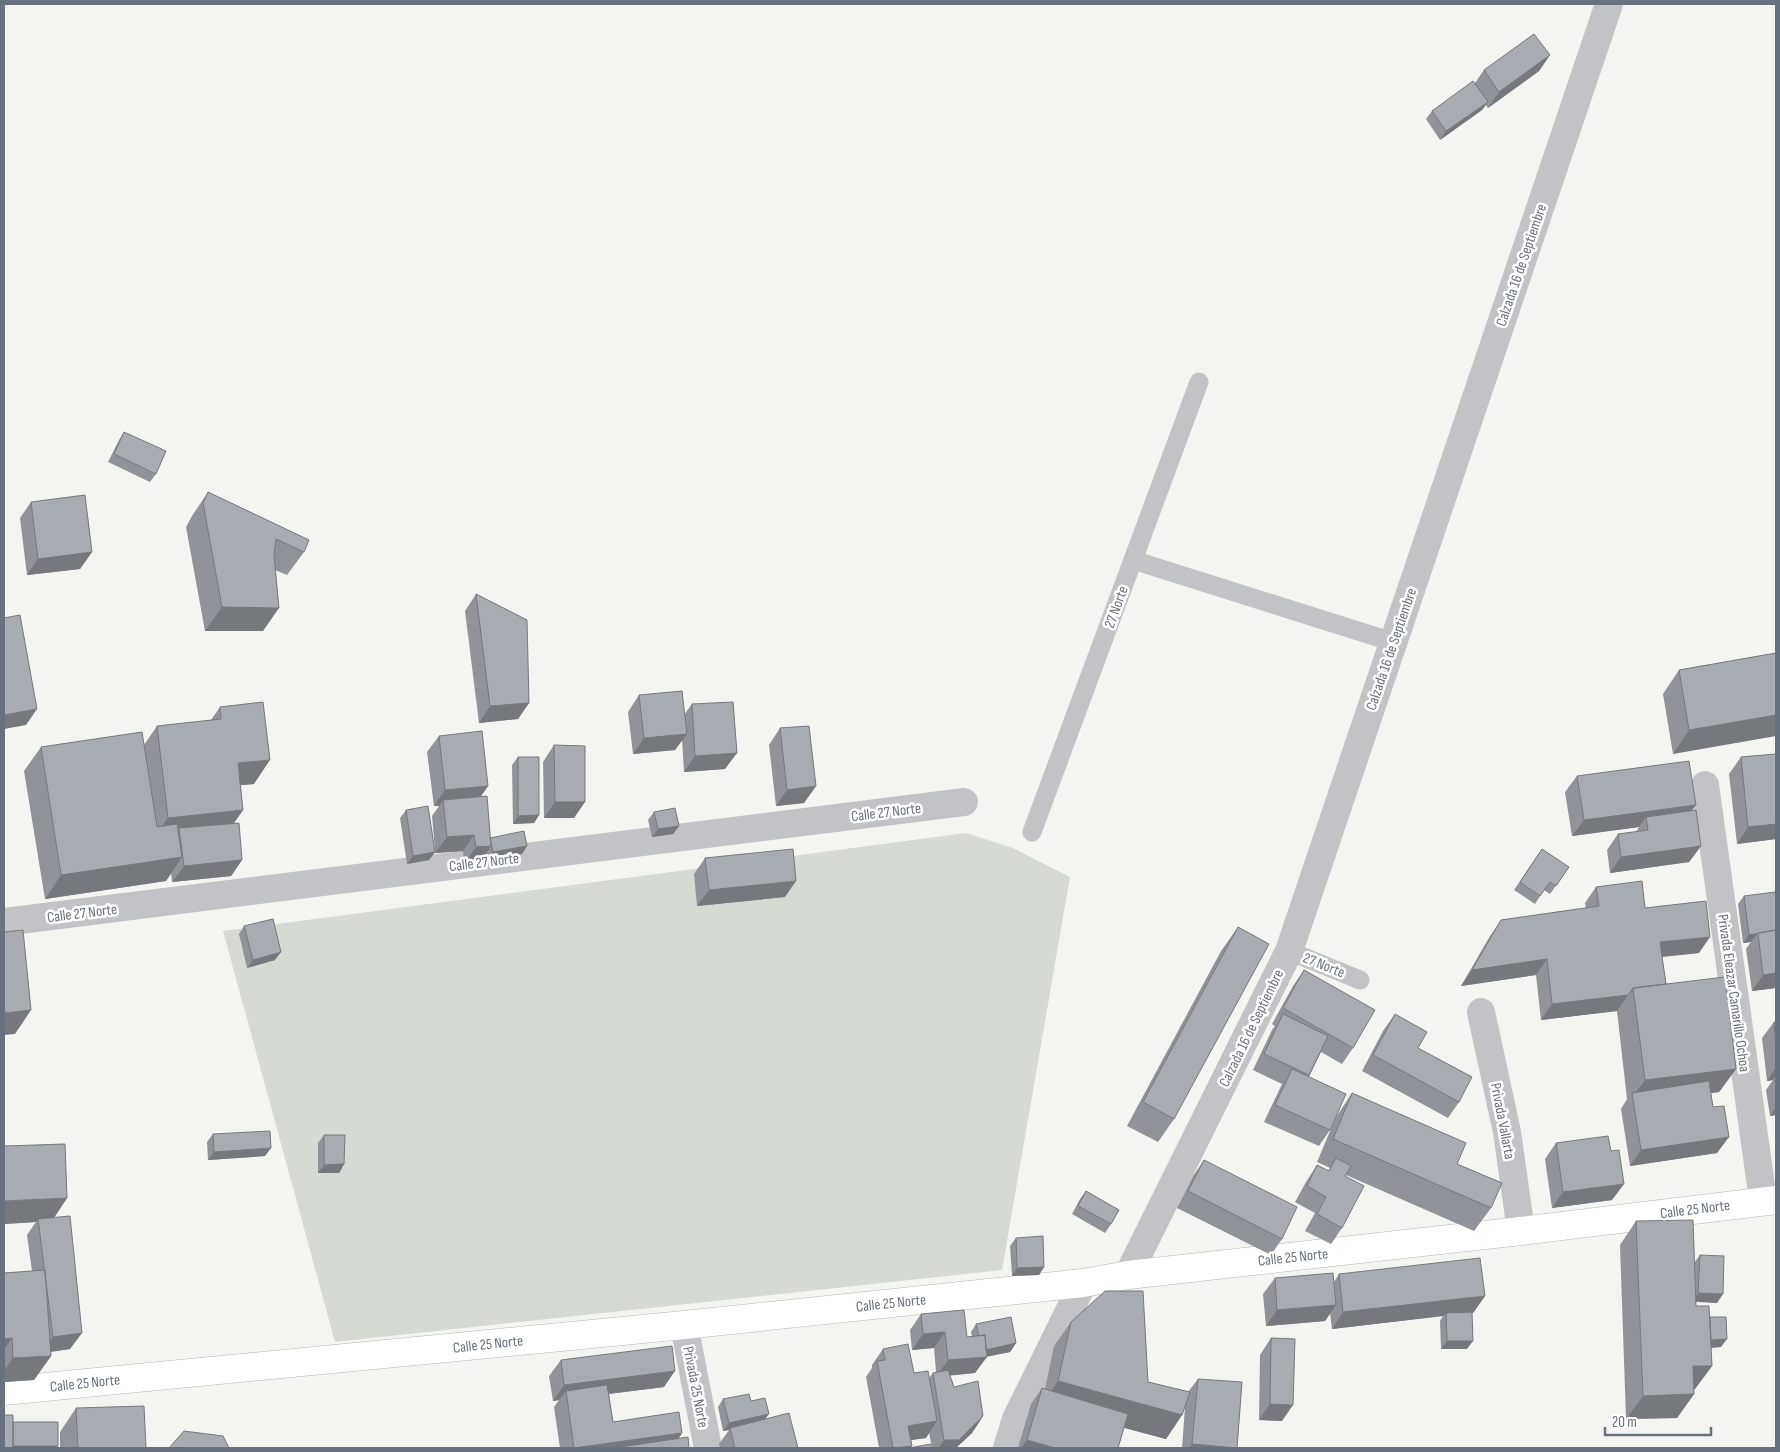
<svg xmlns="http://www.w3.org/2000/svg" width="1780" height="1452" font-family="'Sofia Sans Condensed',sans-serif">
	<rect width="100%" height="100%" fill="#f4f5f1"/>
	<!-- green -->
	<path fill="#d5dbd3" d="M966,833L1013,848L1070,877L1002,1270L335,1342L223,931Z"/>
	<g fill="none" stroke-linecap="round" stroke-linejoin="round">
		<!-- secondary casing -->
		<g stroke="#b3b6bb" stroke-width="29">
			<path id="secondary" d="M4,1391L684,1325L1083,1283L1128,1275L1521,1231L1776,1200"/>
		</g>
		<!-- lane -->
		<path stroke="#c1c3c6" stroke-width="19" d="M1133,560L1393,642
			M1032,832L1199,382
			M1289,951L1360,980"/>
		<!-- street -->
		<path stroke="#c1c3c6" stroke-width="28" d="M1705,785L1763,1200
			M4,922L964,802
			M1481,1012L1507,1132L1521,1231
			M1128,1275L1289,951L1609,4
			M684,1325L708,1448
			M1007,1448L1016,1419L1083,1283"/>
		<!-- secondary -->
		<use href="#secondary" stroke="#fff" stroke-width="28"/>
	</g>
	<!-- wall -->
	<path fill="#90949a" d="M1550,55L1539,71L1488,108L1486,105L1482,110L1440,140L1426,119L1432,111L1475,83L1484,70Z
		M124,432L156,474L150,482L108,462L119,440Z
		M208,492L304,552L287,575L275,570L263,631H205L186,527L192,516Z
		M31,502L92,552L80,569L27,575L20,518Z
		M476,594L529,703L518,719L479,723L465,611Z
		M1776,653L1673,754L1663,694L1679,670Z
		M639,695L684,715L692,704L725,769L684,772L682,740L675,750L633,754L628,712Z
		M220,707L254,784L240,785L243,810L234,823L242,860L231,876L172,882L171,873L166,881L45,899L24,771L41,747L144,745L157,726L211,720Z
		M780,728L816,786L804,803L776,806L769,745Z
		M439,736L488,786L480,797L490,838L527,846L522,854L487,861L486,854L480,863L464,864L463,851L435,853V852L429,860L407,864L400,818L406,810L435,850L432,816L439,806H434L427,752Z
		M554,745L574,818H544L543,762Z
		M1776,754V839L1737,844L1729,774L1741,757Z
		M518,757L539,815L534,823L513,824L512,765Z
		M1577,776L1696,805L1691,811L1701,846L1689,862L1610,873L1607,850L1618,834L1636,832L1639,827L1572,836L1565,792Z
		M654,812L679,826L673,834L652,837L648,820Z
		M1542,849L1569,867L1550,894L1544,890L1535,904L1514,890Z
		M705,858L785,897L697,906L694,874Z
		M1596,887L1645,908L1699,953L1662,957L1666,984L1736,1069L1719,1092L1711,1093L1717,1153L1630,1166L1621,1109L1627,1099L1617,1011L1541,1020L1536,975L1461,986L1490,936L1501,920L1586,908L1585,903Z
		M1744,896L1776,900V988L1752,991L1746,949L1751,942L1743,943L1738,904Z
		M244,926L275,960L247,968L239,934Z
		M1238,927L1174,1119L1158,1142L1127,1126L1221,951Z
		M1304,970L1353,1048L1342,1064L1321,1052L1309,1077L1330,1130L1319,1146L1264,1122L1282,1084L1253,1070L1272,1030L1275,1026L1272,1024L1293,986Z
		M1395,1014L1418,1048L1459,1102L1448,1118L1362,1071L1383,1031Z
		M1774,1022H1776V1115L1770,1116L1766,1090L1773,1080L1767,1081L1762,1038Z
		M1352,1093L1457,1164L1491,1208L1474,1231L1346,1175L1342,1228L1331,1244L1305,1231L1315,1213L1295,1202L1306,1182L1317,1165L1328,1171L1330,1168L1317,1162L1336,1117Z
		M213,1134L265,1156L208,1160L207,1142Z
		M324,1135L344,1164L339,1173H318V1143Z
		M1556,1143L1612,1200L1552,1208L1545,1159Z
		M1204,1160L1282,1239L1271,1255L1177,1208L1193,1176Z
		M1086,1191L1111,1224L1105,1233L1072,1214L1080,1199Z
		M67,1198L54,1218L70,1349L51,1352V1356L34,1380L4,1382V1273L32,1271L27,1235L36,1222L4,1224Z
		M1636,1221L1694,1263L1700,1255L1717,1303L1696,1302V1306L1710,1317L1721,1347L1711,1348L1712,1366L1695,1389H1694V1394L1677,1418L1626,1419L1620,1245Z
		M1016,1238L1044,1267L1039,1275L1012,1276L1010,1246Z
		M1339,1274L1485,1296L1473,1313H1472L1467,1349H1441L1440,1321L1443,1316L1332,1329L1330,1313L1325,1321L1266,1326L1263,1294L1275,1278L1334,1282Z
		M921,1314L967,1337L972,1336L971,1332L976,1324L1016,1343L1010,1352L987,1356L975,1373L950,1375L954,1387L983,1416L972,1433L956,1448H932L929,1433L926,1438L911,1440L912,1446L910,1448H931H879L866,1377L872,1368V1365L883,1349L914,1373L929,1378L933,1373L936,1372L934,1348L912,1350L910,1330Z
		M1071,1322L1148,1382L1188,1392L1198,1379L1237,1448H1182L1185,1407L1182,1415L1166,1439L1124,1428L1118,1448H1018L1031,1404L1042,1388L1045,1389L1054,1346Z
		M1271,1338L1282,1421L1259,1420L1260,1355Z
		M561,1360L664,1387L609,1394L613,1422L682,1433L679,1438L689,1448H560L554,1407L559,1400L553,1401L549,1376Z
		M723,1399L751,1401L766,1419L798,1448H720L719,1444L729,1430L723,1431L718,1407Z
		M76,1408L146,1448H60V1432Z"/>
	<!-- shaded-wall -->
	<path fill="#75787d" d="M1550,55L1539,71L1488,108L1499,92Z
		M1488,102L1482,110L1440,140L1446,131Z
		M92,552L80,569L27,575L38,559Z
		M222,607L279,608L263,631H205Z
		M529,703L518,719L479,723L490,706Z
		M37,709L26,725L4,729V715Z
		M1776,715V736L1673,754L1689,730Z
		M687,734L675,750L633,754L644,738Z
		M737,753L725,769L684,772L695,756Z
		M270,760L254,784L221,787L238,763Z
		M488,786L477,802L443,800L439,806H434L445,790Z
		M816,786L804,803L776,806L787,790Z
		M555,802H585L574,818H544Z
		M1696,805L1684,821L1646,817L1639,827L1572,836L1584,820Z
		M243,810L226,834L179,828L172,840L151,842L168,818Z
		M539,815L534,823L513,824L518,816Z
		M1776,824V839L1737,844L1748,827Z
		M679,826L673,834L652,837L658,829Z
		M474,835L463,851L435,853L447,837Z
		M491,846L480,863L464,864L476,847Z
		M527,846L522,854L487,861L493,852Z
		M1701,846L1689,862L1610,873L1621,857Z
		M435,852L429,860L407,864L413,856Z
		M182,857L166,881L45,899L61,875Z
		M242,860L231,876L172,882L184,866Z
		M796,881L785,897L697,906L709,890Z
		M1757,934L1751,942L1743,943L1749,935Z
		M1710,937L1699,953L1649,958L1660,942Z
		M281,952L275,960L247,968L253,960Z
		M1547,959L1536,975L1461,986L1472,970Z
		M1776,973V988L1752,991L1763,975Z
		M1628,995L1617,1011L1541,1020L1552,1004Z
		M31,1010L15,1034L4,1035V1013Z
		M1776,1067V1075L1773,1080L1767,1081Z
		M1736,1069L1719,1092L1634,1103L1633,1096L1645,1080Z
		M1776,1107V1115L1770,1116Z
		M1729,1137L1717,1153L1630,1166L1641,1150Z
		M271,1148L265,1156L208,1160L214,1152Z
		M344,1164L339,1173H318L324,1165Z
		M1624,1184L1612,1200L1552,1208L1563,1192Z
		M67,1198L51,1222L38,1219L36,1222L4,1224V1201Z
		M1044,1267L1039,1275L1012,1276L1017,1268Z
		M1698,1293L1723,1294L1717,1303L1692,1301Z
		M1485,1296L1473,1313L1446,1316V1313L1443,1316L1332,1329L1343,1312Z
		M1336,1305L1325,1321L1266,1326L1277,1310Z
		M945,1332L934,1348L912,1350L923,1334Z
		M82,1333L70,1349L42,1353L53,1337Z
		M12,1338L4,1350V1339Z
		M1727,1339L1721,1347L1704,1348L1709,1340Z
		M1447,1341H1473L1467,1349H1441Z
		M1016,1343L1010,1352L981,1358L987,1357L975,1373L936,1377L948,1360L982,1350Z
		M51,1356L34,1380L4,1382V1371L13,1358Z
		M1693,1366H1712L1695,1389L1676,1390Z
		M675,1371L664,1387L567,1399L566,1391L559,1400L553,1401L564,1385Z
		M1058,1381L1182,1415L1166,1439L1041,1405Z
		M1694,1394L1677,1418L1626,1419L1643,1396Z
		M1270,1404L1293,1405L1282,1421L1259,1420Z
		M769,1414L763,1422L730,1428L729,1430L723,1431L729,1423Z
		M983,1416L972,1433L956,1448H938L944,1440Z
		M937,1421L926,1438L897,1442L908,1426Z
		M682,1433L672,1448H576Z
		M1027,1440L1055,1448H1021Z
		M1192,1444L1237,1448H1189Z
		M11,1446H58L57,1448H9Z
		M912,1446L910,1448H898Z"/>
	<!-- building -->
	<path fill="#a7acb3" stroke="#75787d" d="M1534,34L1550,55L1499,92L1484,70Z
		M1473,81L1488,102L1446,131L1432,111Z
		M124,432L166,451L156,474L114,454Z
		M208,492L309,540L304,552L276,539L274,555L279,608L222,607L203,503Z
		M85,495L92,552L38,559L31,502Z
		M476,594L527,620L529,703L490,706Z
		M20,615L37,709L4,715V618Z
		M1776,653V715L1689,730L1679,670Z
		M682,691L687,734L644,738L639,695Z
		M263,702L270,760L238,763L243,810L168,818L157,726L221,719L220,707Z
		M733,702L737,753L695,756L692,704Z
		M809,726L816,786L787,790L780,728Z
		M482,731L488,786L445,790L439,736Z
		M142,732L157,827L177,824L182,857L61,875L41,747Z
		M554,745L585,746V802H555Z
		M1776,754V824L1748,827L1741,757Z
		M518,757H539V815L518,816Z
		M1689,761L1696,805L1584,820L1577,776Z
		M487,796L491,846L476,847L474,835L447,837L443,800Z
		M428,806L435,852L413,856L406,810Z
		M675,808L679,826L658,829L654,812Z
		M1696,810L1701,846L1621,857L1618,834L1648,830L1646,817Z
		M239,823L242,860L184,866L179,828Z
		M524,831L527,846L493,852L490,838Z
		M793,849L796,881L709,890L705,858Z
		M1542,849L1569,867L1556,886L1550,882L1540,896L1520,882Z
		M1642,881L1645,908L1706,901L1710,937L1660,942L1666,984L1633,988L1628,995L1552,1004L1547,959L1472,970L1501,920L1599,906L1596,887Z
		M1775,892L1776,900V930L1749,935L1744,896Z
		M273,919L281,952L253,960L244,926Z
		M1238,927L1269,944L1174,1119L1143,1102Z
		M23,930L31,1010L4,1013V932Z
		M1776,930V973L1763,975L1758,933Z
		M1304,970L1375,1010L1353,1048L1283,1008Z
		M1725,977L1736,1069L1645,1080L1633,988Z
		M1283,1014L1328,1036L1309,1075L1264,1054Z
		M1395,1014L1427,1032L1418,1048L1472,1077L1459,1102L1373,1055Z
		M1774,1022H1776V1047Z
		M1292,1069L1346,1094L1330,1130L1275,1105Z
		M1709,1081L1713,1107L1724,1106L1729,1137L1641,1150L1632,1093Z
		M1352,1093L1466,1143L1457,1164L1502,1183L1491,1208L1333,1139Z
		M270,1131L271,1148L214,1152L213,1134Z
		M324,1135H345L344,1164L324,1165Z
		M1608,1136L1611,1151L1619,1150L1624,1184L1563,1192L1556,1143Z
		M65,1144L67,1198L4,1201V1146Z
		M1336,1158L1351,1166L1345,1176L1364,1186L1342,1228L1317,1214L1326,1197L1307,1186L1317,1165L1329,1171Z
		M1204,1160L1297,1207L1282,1239L1188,1191Z
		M1086,1191L1119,1210L1111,1224L1078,1206Z
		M70,1216L82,1333L53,1337L38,1219Z
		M1693,1220L1696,1306H1709L1712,1366H1693L1694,1394L1643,1396L1636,1221Z
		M1043,1236L1044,1267L1017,1268L1016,1238Z
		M1700,1255L1724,1256L1723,1294L1698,1293Z
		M1480,1258L1485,1296L1343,1312L1339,1274Z
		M45,1270L51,1356L13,1358L12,1338L4,1339V1273Z
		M1333,1273L1336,1305L1277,1310L1275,1278Z
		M1105,1291H1143L1148,1382L1190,1392L1182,1415L1058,1381L1071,1322Z
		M964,1310L967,1337L985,1335L987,1357L948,1360L945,1332L923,1334L921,1314Z
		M1472,1312L1473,1341H1447L1446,1313Z
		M1011,1317L1016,1343L986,1350L985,1335L979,1336L976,1324Z
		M1710,1317H1726L1727,1339L1711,1340Z
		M1271,1338L1295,1339L1293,1405L1270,1404Z
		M908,1344L914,1373L928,1371L937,1421L908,1426L912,1446L893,1448L877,1361L885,1360L883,1349Z
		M672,1346L675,1371L564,1385L561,1360Z
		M948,1370L954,1387L978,1381L983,1416L959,1440H944L933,1373Z
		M1198,1379L1242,1382L1237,1448L1192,1444Z
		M607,1385L613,1422L679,1412L682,1433L574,1448L566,1391Z
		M1042,1388L1128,1414L1118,1448H1055L1027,1440Z
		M749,1394L751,1401L765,1398L769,1414L729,1423L723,1399Z
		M144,1406L146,1448H78L76,1408Z
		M789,1413L798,1448H735L730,1428Z
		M4,1415H13V1448H4Z
		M13,1422H58V1446H13Z
		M184,1431L223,1436L229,1448H169Z
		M688,1437L689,1448H614Z
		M931,1444V1448H909Z"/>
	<g text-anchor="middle" stroke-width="5" stroke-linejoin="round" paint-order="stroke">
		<!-- street labels -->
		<g font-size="15" fill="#67717f" stroke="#fff">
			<text transform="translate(1521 265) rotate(-71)" y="5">Calzada 16 de Septiembre</text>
			<text transform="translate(1116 607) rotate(-70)" y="5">27 Norte</text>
			<text transform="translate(1391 649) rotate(-71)" y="5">Calzada 16 de Septiembre</text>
			<text transform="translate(886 812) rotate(-7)" y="5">Calle 27 Norte</text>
			<text transform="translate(484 862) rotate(-7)" y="5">Calle 27 Norte</text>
			<text transform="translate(82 913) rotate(-7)" y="5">Calle 27 Norte</text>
			<text transform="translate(1324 965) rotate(22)" y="5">27 Norte</text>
			<text transform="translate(1734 993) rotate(82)" y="5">Privada Eleazar Camarillo Ochoa</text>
			<text transform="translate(1251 1028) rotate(-64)" y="5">Calzada 16 de Septiembre</text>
			<text transform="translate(1503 1121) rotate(79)" y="5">Privada Vallarta</text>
			<text transform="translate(1695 1209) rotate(-7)" y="5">Calle 25 Norte</text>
			<text transform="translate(1293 1257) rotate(-6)" y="5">Calle 25 Norte</text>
			<text transform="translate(891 1303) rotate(-6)" y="5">Calle 25 Norte</text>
			<text transform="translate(488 1344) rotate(-6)" y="5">Calle 25 Norte</text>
			<text transform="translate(85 1383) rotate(-6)" y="5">Calle 25 Norte</text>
			<text transform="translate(696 1387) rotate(79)" y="5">Privada 25 Norte</text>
		</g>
	</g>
	<!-- border -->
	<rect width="1780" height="1452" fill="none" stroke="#67717f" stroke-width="10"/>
	<!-- scale -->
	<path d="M1605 1427v8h106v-8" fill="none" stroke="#67717f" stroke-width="2.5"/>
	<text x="1612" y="1427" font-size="15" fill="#67717f" stroke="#ffffff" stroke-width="4" paint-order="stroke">20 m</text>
</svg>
